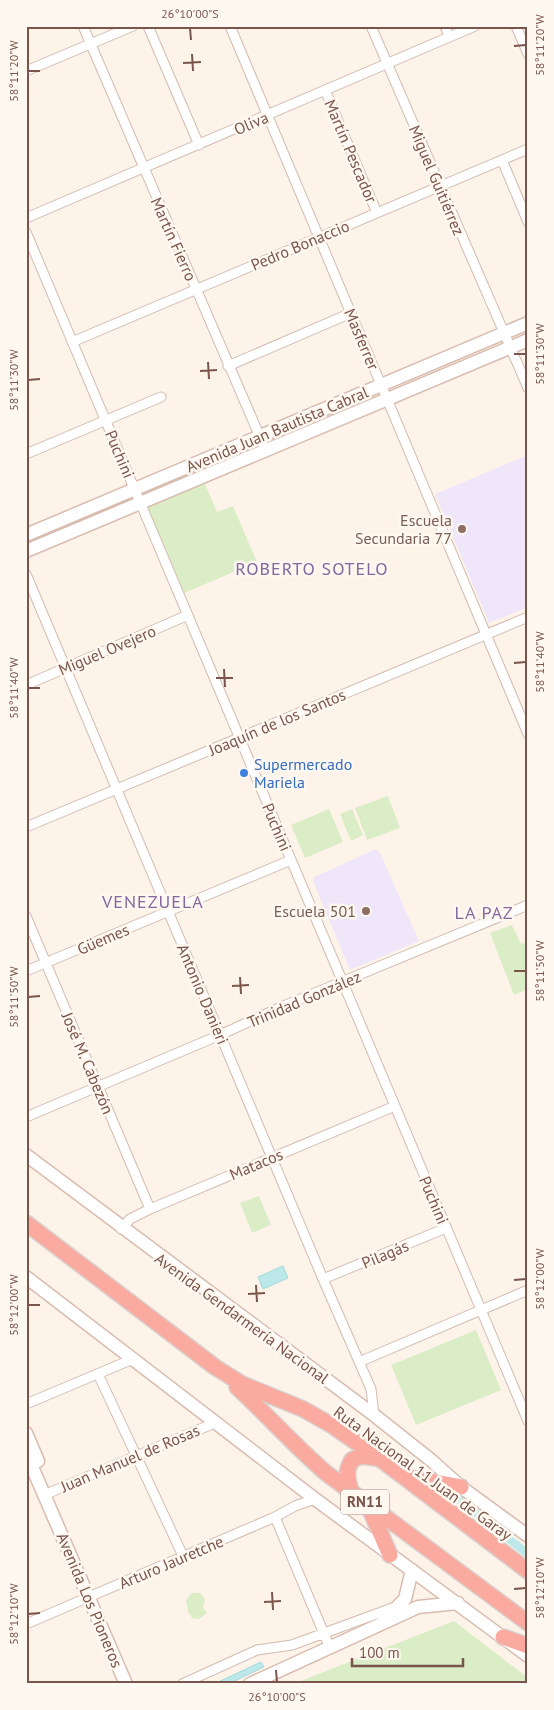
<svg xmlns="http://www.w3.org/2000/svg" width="554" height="1710" font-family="'PT Sans',sans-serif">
	<rect width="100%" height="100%" fill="#fdf3e9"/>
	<!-- education -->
	<path fill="#f0e6fa" d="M528,455V607L489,623L435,494Z
		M376,849L380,853L419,941L350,970L313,881L314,877Z"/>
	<!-- green -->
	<path fill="#dbedc6" d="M204,482L217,512L233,506L257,562L184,593L147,506Z
		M388,796L400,828L367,840L355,808Z
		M329,809L343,842L305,858L291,825Z
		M352,809L363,835L351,841L340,814Z
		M512,925L521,944L528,941V989L514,995L490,933Z
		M259,1196L271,1225L252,1233L240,1203Z
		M476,1330L501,1390L416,1425L391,1365Z
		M192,1593H200L205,1599L203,1608L207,1613L199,1619L192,1618L188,1612L186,1600Z
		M454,1621L528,1678V1684H293Z"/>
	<!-- water -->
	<path fill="#bce8e9" stroke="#a1dadb" d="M283,1266L288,1278L263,1289L258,1277Z
		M261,1662L264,1667L228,1684H214Z"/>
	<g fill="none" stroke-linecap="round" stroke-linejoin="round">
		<!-- canal -->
		<path stroke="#bce8e9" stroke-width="8" d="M443,1487L528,1554"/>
		<!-- street casing -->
		<g stroke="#d4bbb0" stroke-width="11">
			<path id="street" d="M83,26L266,451
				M148,26L199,145
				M230,26L528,734
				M371,26L528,388
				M445,26L449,37
				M516,26L528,54
				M26,71L133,26
				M325,90L377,213
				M502,160L528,222
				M26,218L475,26
				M26,232L528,1421
				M72,342L528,149
				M228,366L351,313
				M26,454L161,397
				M26,574L323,1279L371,1389L374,1415
				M26,685L188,615
				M26,827L528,617
				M26,916L150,1209
				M26,971L291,860
				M26,1117L220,1035L281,1007L528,905
				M121,1229L130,1219L150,1209L395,1106
				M323,1279L446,1228
				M359,1362L528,1290
				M98,1374L183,1556
				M26,1404L133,1359
				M44,1495L217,1422
				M275,1517L330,1648
				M26,1624L275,1517L295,1506L315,1499
				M182,1684L257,1650L292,1645L395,1607"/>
		</g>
		<!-- secondary casing -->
		<g stroke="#d9bcb0" stroke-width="15">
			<path id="secondary" d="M26,535L528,323
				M26,551L528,340
				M26,1155L374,1415L432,1461L461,1487L528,1536
				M26,1277L315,1499L528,1656
				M26,1433L38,1461
				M26,1453L126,1684
				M384,1620L405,1599L412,1570
				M250,1684L418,1607L458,1603"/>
		</g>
		<!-- highway casing -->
		<g stroke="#dacfcd" stroke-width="18">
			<path id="highway" d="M26,1223L215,1367L242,1384L303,1409L333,1426L379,1458L528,1571
				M237,1387C267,1415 295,1446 326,1473L528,1623
				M406,1477L461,1487
				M351,1491C347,1478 345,1472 352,1460L361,1456L377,1458
				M368,1505L390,1555
				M503,1637L528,1646"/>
		</g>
		<!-- street -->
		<use href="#street" stroke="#fff" stroke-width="9"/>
		<!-- secondary -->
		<use href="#secondary" stroke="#fff" stroke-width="12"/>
		<!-- highway -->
		<use href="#highway" stroke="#faaa9e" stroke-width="15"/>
	</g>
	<!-- ticks -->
	<path fill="none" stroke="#7a554b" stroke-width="2" d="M190,28L191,40M514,46L526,45M192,54L193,71M183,63L201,62M28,71H40M514,354H526M208,362L209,379M200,371L217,370M28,380L40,379M514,663L526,662M224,669L225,687M216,678H233M28,688H40M514,971H526M240,977L241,994M232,986L249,985M28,997L40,996M514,1280L526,1279M256,1285L257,1302M248,1294L265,1293M28,1305H40M514,1589L526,1588M272,1592L273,1610M264,1602L281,1601M28,1614L40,1613M276,1670L277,1682"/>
	<!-- markers -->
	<g fill="#8d6e63" stroke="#fff8f1" stroke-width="2">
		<circle cx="462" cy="529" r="5"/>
		<circle cx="366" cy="911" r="5"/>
	</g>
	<circle fill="#3f7fe0" stroke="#fff8f1" stroke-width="2" cx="244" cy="773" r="5"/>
	<g text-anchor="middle" stroke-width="5" stroke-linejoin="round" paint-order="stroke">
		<!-- shield labels -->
		<rect fill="#fff8f1" stroke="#a2867d" stroke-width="1" x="341" y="1489.5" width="48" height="25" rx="4"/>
		<g font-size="15" font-weight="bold" fill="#7a554b">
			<text x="365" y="1507">RN11</text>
		</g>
		<!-- street labels -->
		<g font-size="16" fill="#7a554b" stroke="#fff8f1">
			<text transform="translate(251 123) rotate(-23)" y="6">Oliva</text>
			<text transform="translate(351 151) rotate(67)" y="6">Martín Pescador</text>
			<text transform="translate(437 180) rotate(67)" y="6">Miguel Guitiérrez</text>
			<text transform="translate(174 239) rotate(66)" y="6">Martín Fierro</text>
			<text transform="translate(300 245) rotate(-23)" y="6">Pedro Bonaccio</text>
			<text transform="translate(362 339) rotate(67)" y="6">Masferrer</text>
			<text transform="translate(277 429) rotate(-23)" y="6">Avenida Juan Bautista Cabral</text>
			<text transform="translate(120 454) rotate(67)" y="6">Puchini</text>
			<text transform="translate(107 650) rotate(-23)" y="6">Miguel Ovejero</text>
			<text transform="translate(277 722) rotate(-23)" y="6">Joaquín de los Santos</text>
			<text transform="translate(277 827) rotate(67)" y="6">Puchini</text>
			<text transform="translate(103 939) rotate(-23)" y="6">Güemes</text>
			<text transform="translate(203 994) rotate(67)" y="6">Antonio Danieri</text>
			<text transform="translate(304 999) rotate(-23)" y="6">Trinidad González</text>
			<text transform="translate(88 1063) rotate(67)" y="6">José M. Cabezón</text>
			<text transform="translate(256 1164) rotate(-23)" y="6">Matacos</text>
			<text transform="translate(434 1200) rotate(67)" y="6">Puchini</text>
			<text transform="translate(385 1254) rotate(-23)" y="6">Pilagás</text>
			<text transform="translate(242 1318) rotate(36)" y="6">Avenida Gendarmería Nacional</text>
			<text transform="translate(130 1458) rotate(-23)" y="6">Juan Manuel de Rosas</text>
			<text transform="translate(423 1473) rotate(36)" y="6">Ruta Nacional 11 Juan de Garay</text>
			<text transform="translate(171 1562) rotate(-23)" y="6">Arturo Jauretche</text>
			<text transform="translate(90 1600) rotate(67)" y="6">Avenida Los Pioneros</text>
		</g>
		<!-- education labels -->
		<g font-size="16" fill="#785e54" stroke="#fff8f1" text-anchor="end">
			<text x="452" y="526">Escuela<tspan x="452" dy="18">Secundaria 77</tspan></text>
			<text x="356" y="917">Escuela 501</text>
		</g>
		<!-- shop labels -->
		<g font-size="16" fill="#366cbe" stroke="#fff8f1" text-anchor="start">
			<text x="254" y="770">Supermercado<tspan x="254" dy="18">Mariela</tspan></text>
		</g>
		<!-- neighbourhood labels -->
		<g font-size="18" letter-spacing="1" fill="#84679d" stroke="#fff8f1">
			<text x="312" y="575">ROBERTO SOTELO</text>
			<text x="153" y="908">VENEZUELA</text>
			<text x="484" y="919">LA PAZ</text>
		</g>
	</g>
	<!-- border -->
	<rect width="554" height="1710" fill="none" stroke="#fff8f1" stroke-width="55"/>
	<!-- scale -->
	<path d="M352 1658v8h111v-8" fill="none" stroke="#7a554b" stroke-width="2.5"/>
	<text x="359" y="1658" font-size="15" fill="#7a554b" stroke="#fff8f1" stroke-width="4" paint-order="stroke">100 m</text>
	<rect x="28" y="28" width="498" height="1654" fill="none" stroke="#7a554b" stroke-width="2"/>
	<g font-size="12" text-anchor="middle" fill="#7a554b">
		<text x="190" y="18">26°10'00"S</text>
		<text transform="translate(540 45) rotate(-90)" y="4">58°11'20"W</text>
		<text transform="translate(14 71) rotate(-90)" y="4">58°11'20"W</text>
		<text transform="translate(540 354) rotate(-90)" y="4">58°11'30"W</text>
		<text transform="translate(14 380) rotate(-90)" y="4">58°11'30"W</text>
		<text transform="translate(540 662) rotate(-90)" y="4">58°11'40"W</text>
		<text transform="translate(14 688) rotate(-90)" y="4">58°11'40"W</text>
		<text transform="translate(540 971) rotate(-90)" y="4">58°11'50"W</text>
		<text transform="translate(14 997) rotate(-90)" y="4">58°11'50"W</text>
		<text transform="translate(540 1279) rotate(-90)" y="4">58°12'00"W</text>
		<text transform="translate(14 1305) rotate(-90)" y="4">58°12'00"W</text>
		<text transform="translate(540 1588) rotate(-90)" y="4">58°12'10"W</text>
		<text transform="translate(14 1614) rotate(-90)" y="4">58°12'10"W</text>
		<text x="277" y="1701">26°10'00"S</text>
	</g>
</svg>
